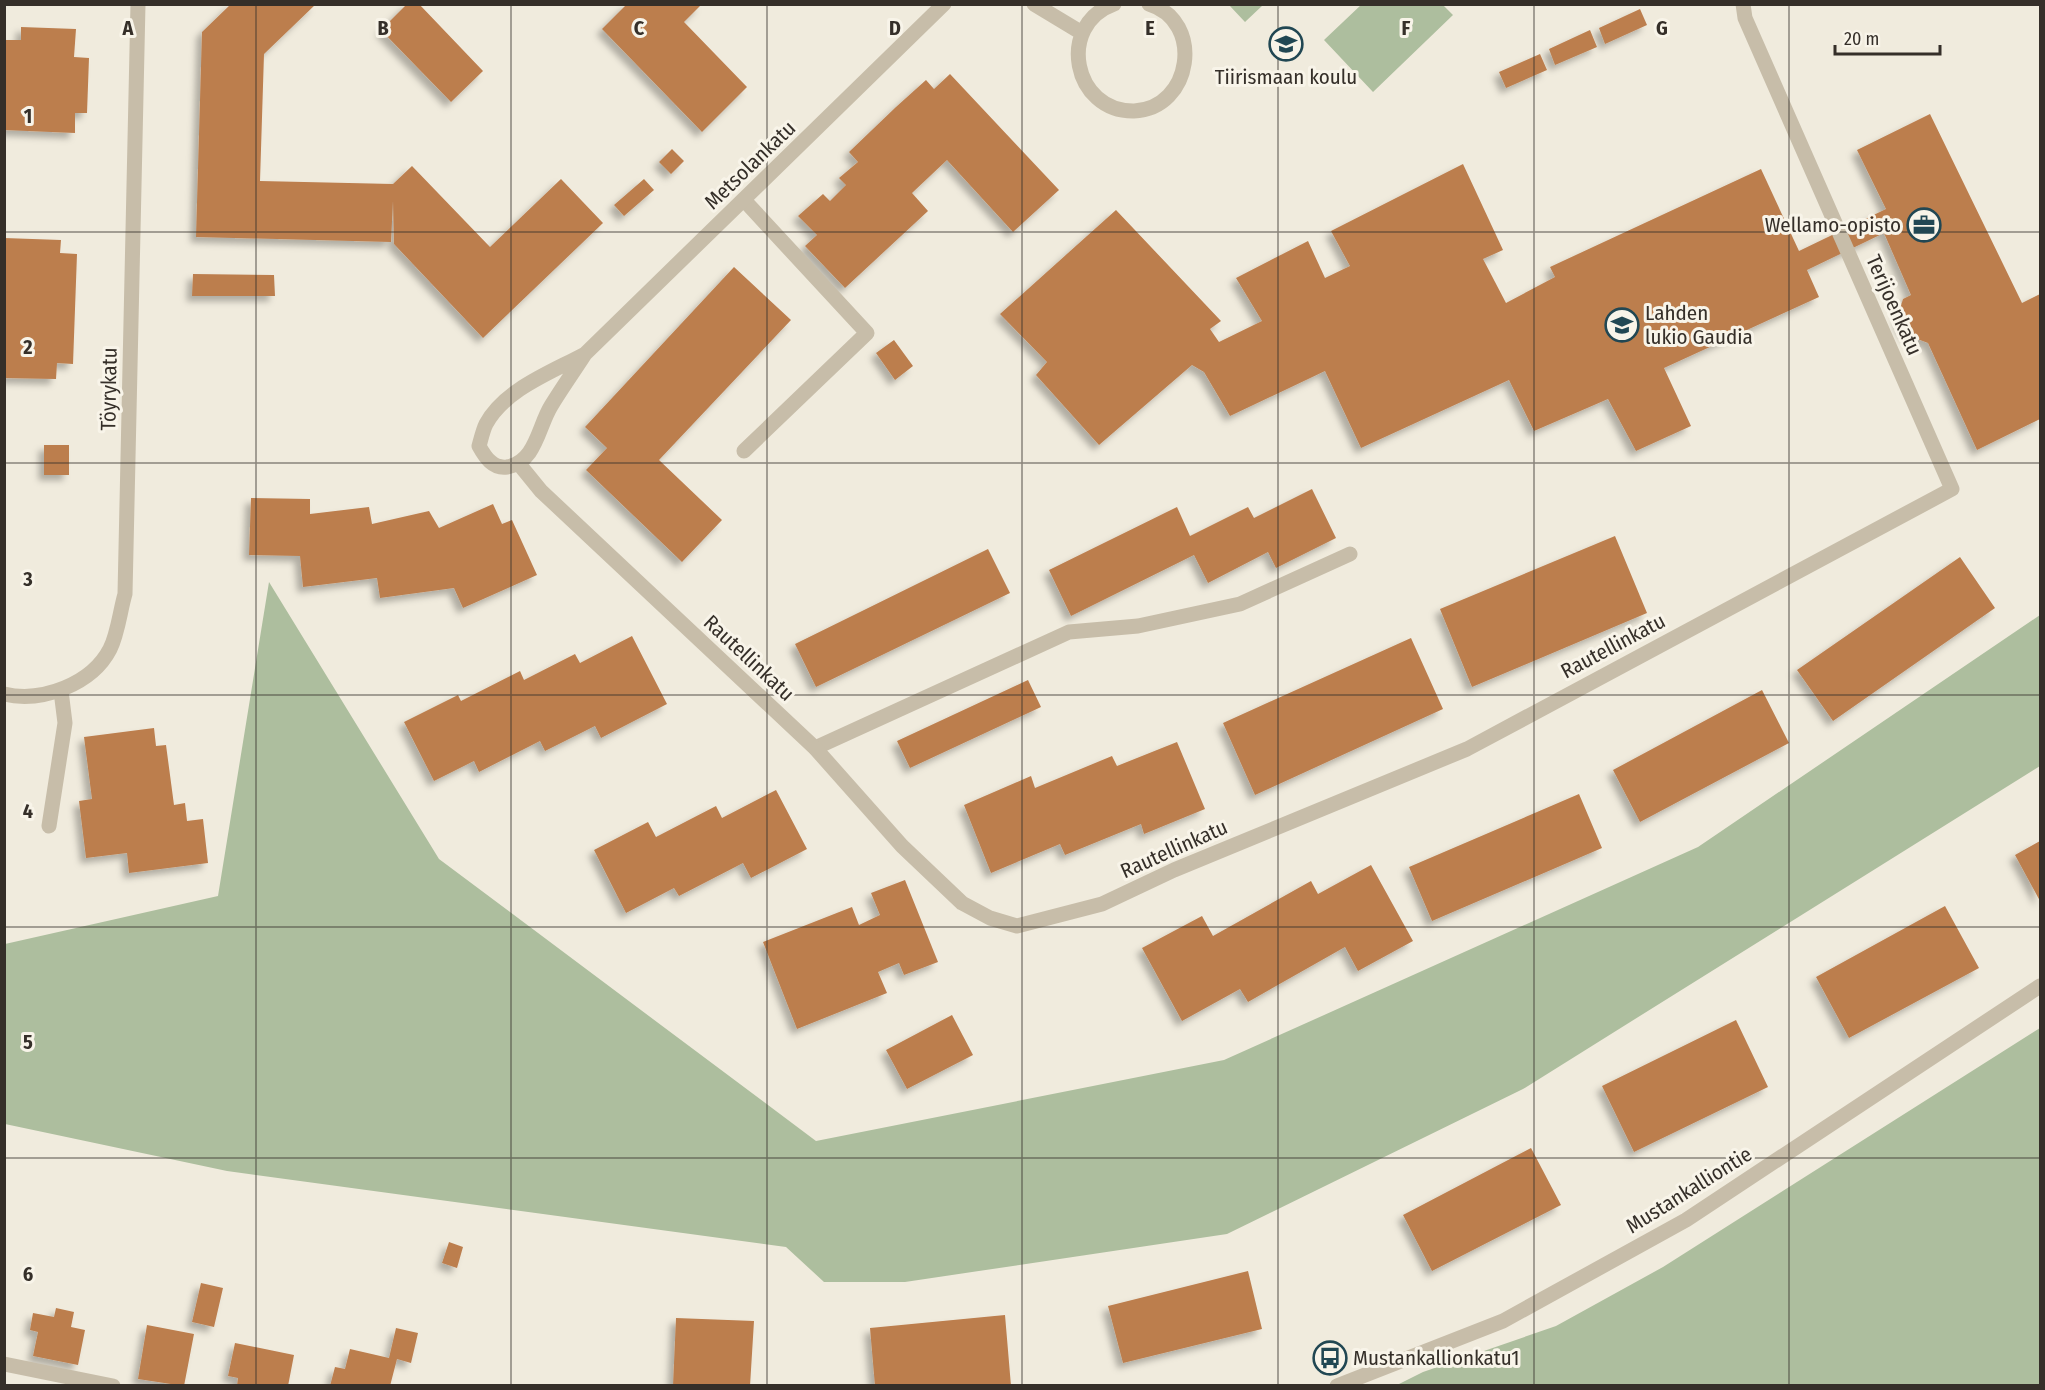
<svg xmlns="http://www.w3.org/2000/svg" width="2045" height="1390" font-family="'Fira Sans Condensed',sans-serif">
	<defs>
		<filter id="shadow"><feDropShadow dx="-5.5" dy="5.5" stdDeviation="3" flood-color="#0004"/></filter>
	</defs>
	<rect width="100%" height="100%" fill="#f0ebdd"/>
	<!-- green -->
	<path fill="#adbe9e" d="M1362,4L1443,5L1453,15L1373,92L1324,40Z
		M1229,5H1263L1245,22Z
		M269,582L439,859L816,1141L1224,1060L1698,847L2040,615V766L1523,1089L1227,1234L905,1282H824L786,1247L227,1171L5,1124V944L218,896Z
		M2040,1028V1385H1397L1423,1372L1556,1326L1663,1267Z"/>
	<!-- building -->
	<path fill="#bc7e4e" filter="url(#shadow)" d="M231,4H316L264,54L260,181L393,184L412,166L490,247L561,179L603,223L483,338L394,244L393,201L391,242L196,237L202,32Z
		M407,4H419L483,71L451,102L381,30Z
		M627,4H702L684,22L747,87L702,132L602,29Z
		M1640,9L1647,25L1605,44L1599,28Z
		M21,27L76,29L74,57L89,58L87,113H75V133L4,130L6,40H21Z
		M1590,30L1597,47L1555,65L1549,49Z
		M1540,54L1547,70L1506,88L1499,72Z
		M950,74L1059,190L1013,232L947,160L912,193L928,211L845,288L805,246L817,235L798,216L823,194L830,201L846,185L839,178L858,162L849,152L896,107L926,80L934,89Z
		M1930,114L2022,303L2040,294V419L1977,450L1928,343L1907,335L1900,324L1899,312L1903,299L1911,295L1884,233L1807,270L1819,297L1664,368L1691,426L1636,451L1608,399L1534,431L1509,380L1361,448L1325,371L1230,416L1204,372L1192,365L1099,445L1036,375L1047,362L1000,314L1116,210L1221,321L1210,329L1219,342L1262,321L1236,278L1308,241L1325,278L1350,266L1331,231L1463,164L1503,250L1483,259L1506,303L1555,277L1550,267L1761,169L1799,251L1886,209L1857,150Z
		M672,149L684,161L671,174L659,162Z
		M644,179L654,190L624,216L614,205Z
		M4,238L61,240L60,253L77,254L73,364L57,363L56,379L4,378Z
		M734,267L791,320L659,460L722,520L682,562L586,470L607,448L585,427Z
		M193,274L274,275L275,296H192Z
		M894,340L913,366L895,380L876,353Z
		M44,445H69V475H44Z
		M1312,489L1336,538L1276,568L1268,552L1208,583L1194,555L1071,616L1049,570L1177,507L1190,536L1248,507L1254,518Z
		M251,498L310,499V514L369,507L372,524L429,511L439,528L493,504L502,524L512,520L537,575L463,608L454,588L380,598L377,578L303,587L300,556L249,555Z
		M1615,536L1647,613L1472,687L1440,609Z
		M988,549L1010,593L816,687L795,644Z
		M1960,557L1995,608L1833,721L1797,670Z
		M632,636L667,704L601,738L595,726L545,751L540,741L479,772L474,761L434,781L404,722L458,695L461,701L520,671L524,680L575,654L580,663Z
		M1411,638L1443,709L1255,795L1223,723Z
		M1028,680L1041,707L910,768L897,741Z
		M1762,690L1789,743L1640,822L1613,770Z
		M154,728L156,746L166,745L174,805L185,803L187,821L203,819L208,863L129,873L127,853L86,858L79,801L92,799L84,737Z
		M1177,742L1205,809L1144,834L1141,824L1065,855L1060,844L991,873L964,805L1031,776L1035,788L1112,756L1117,766Z
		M776,790L807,849L751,878L743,863L679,896L674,888L626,913L594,850L648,822L656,837L716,806L722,818Z
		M1579,794L1602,848L1432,921L1409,867Z
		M2040,841V901L2015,855Z
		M1371,865L1413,941L1358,971L1345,947L1248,1002L1240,989L1182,1021L1142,948L1202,916L1213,936L1311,881L1318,894Z
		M905,880L938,962L904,975L899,963L878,972L887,993L797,1029L763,942L852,907L859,925L880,915L871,893Z
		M1945,906L1979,968L1849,1038L1816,977Z
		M952,1015L973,1055L907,1089L886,1050Z
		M1736,1020L1768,1087L1634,1152L1602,1086Z
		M1531,1148L1561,1205L1432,1271L1403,1215Z
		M449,1242L463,1247L457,1268L442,1263Z
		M1248,1271L1262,1329L1123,1363L1108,1306Z
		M201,1283L223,1288L214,1327L192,1322Z
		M56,1308L74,1312L71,1327L85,1330L78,1365L33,1356L38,1332L30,1330L33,1313L54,1317Z
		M1005,1315L1011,1386H875L870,1328Z
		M676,1318L754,1321L750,1386H673Z
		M147,1325L194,1334L184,1386L138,1379Z
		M396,1328L418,1333L411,1363L397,1359L390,1386H330L335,1367L345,1369L350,1349L389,1358Z
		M235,1343L294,1355L288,1386H237L238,1378L228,1376Z"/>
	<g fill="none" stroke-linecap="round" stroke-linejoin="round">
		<!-- lane -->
		<path stroke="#c7bda9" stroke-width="15" d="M744,451L867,333L744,200
			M815,748L1069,632L1138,626L1240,604L1350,554
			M49,826L65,723L61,691"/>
		<!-- street -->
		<path stroke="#c7bda9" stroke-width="15" d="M1034,4L1082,33
			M1114,4C1056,25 1073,112 1134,111C1192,109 1205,21 1149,4
			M585,354C552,372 505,389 486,424C483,430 481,439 479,446C485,457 493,469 507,467C536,462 538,427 551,406C562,388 574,371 585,354L944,4
			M519,464L541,491L815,748L902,846L962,903L990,918L1017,926L1102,904L1174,870L1467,749L1952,489L1745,18L1743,4
			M4,694C42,703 92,684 110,649C118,633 120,611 125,594L138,4
			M4,1364L113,1386
			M1337,1386L1503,1321L1686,1220L2040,986"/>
	</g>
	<!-- grid -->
	<path fill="none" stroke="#352f29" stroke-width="1.5" stroke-opacity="0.55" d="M256,4V1386M511,4V1386M767,4V1386M1022,4V1386M1278,4V1386M1534,4V1386M1789,4V1386M4,232H2040M4,463H2040M4,695H2040M4,927H2040M4,1158H2040"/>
	<!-- icons -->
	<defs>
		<g id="school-ring" transform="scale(1.725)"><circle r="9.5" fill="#f8f4e9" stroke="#214753" stroke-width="1.5"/><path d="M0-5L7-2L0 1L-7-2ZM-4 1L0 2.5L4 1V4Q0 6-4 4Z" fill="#214753"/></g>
		<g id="office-ring" transform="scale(1.725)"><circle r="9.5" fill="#f8f4e9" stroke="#214753" stroke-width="1.5"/><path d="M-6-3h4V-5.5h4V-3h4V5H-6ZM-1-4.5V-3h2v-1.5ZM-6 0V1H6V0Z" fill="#214753"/></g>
		<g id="bus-ring" transform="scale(1.725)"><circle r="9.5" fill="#f8f4e9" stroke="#214753" stroke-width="1.5"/><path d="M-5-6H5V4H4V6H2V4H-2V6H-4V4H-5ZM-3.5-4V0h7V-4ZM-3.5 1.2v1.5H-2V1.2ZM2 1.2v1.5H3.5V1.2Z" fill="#214753"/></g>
	</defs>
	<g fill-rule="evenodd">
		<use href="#school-ring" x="1286" y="44"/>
		<use href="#office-ring" x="1924" y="225"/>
		<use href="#school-ring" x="1622" y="325"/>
		<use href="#bus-ring" x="1330" y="1358"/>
	</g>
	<g text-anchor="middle" stroke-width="6" stroke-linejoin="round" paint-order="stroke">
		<!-- poi labels -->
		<g font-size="21" fill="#352f29" stroke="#f8f4e9" text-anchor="start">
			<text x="1286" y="84" text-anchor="middle">Tiirismaan koulu</text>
			<text x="1901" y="232" text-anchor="end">Wellamo-opisto</text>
			<text x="1645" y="320">Lahden<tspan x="1645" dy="24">lukio Gaudia</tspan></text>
			<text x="1353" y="1365">Mustankallionkatu1</text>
		</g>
		<!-- street labels -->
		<g font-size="21" fill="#352f29" stroke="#f8f4e9">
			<text transform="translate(750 165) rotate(-44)" y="7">Metsolankatu</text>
			<text transform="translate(1894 305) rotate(66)" y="7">Terijoenkatu</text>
			<text transform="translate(109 389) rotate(-89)" y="7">Töyrykatu</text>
			<text transform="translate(1613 646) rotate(-28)" y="7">Rautellinkatu</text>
			<text transform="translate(749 658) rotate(43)" y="7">Rautellinkatu</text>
			<text transform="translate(1174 849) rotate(-24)" y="7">Rautellinkatu</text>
			<text transform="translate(1689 1190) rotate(-32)" y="7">Mustankalliontie</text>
		</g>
	</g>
	<g font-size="20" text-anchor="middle" font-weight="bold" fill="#352f29" stroke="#f8f4e9" stroke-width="6" stroke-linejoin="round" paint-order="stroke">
		<text x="128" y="35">A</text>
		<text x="383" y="35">B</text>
		<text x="639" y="35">C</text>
		<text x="895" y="35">D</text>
		<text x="1150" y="35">E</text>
		<text x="1406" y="35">F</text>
		<text x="1662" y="35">G</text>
		<text x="28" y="123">1</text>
		<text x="28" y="354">2</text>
		<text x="28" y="586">3</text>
		<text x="28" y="818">4</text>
		<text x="28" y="1049">5</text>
		<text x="28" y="1281">6</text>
	</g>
	<!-- border -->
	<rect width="2045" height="1390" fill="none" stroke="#352f29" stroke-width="12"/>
	<!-- scale -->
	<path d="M1835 45v9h105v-9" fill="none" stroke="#352f29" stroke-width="3"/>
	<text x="1844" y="45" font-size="18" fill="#352f29" stroke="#f8f4e9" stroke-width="4.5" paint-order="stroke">20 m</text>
</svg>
